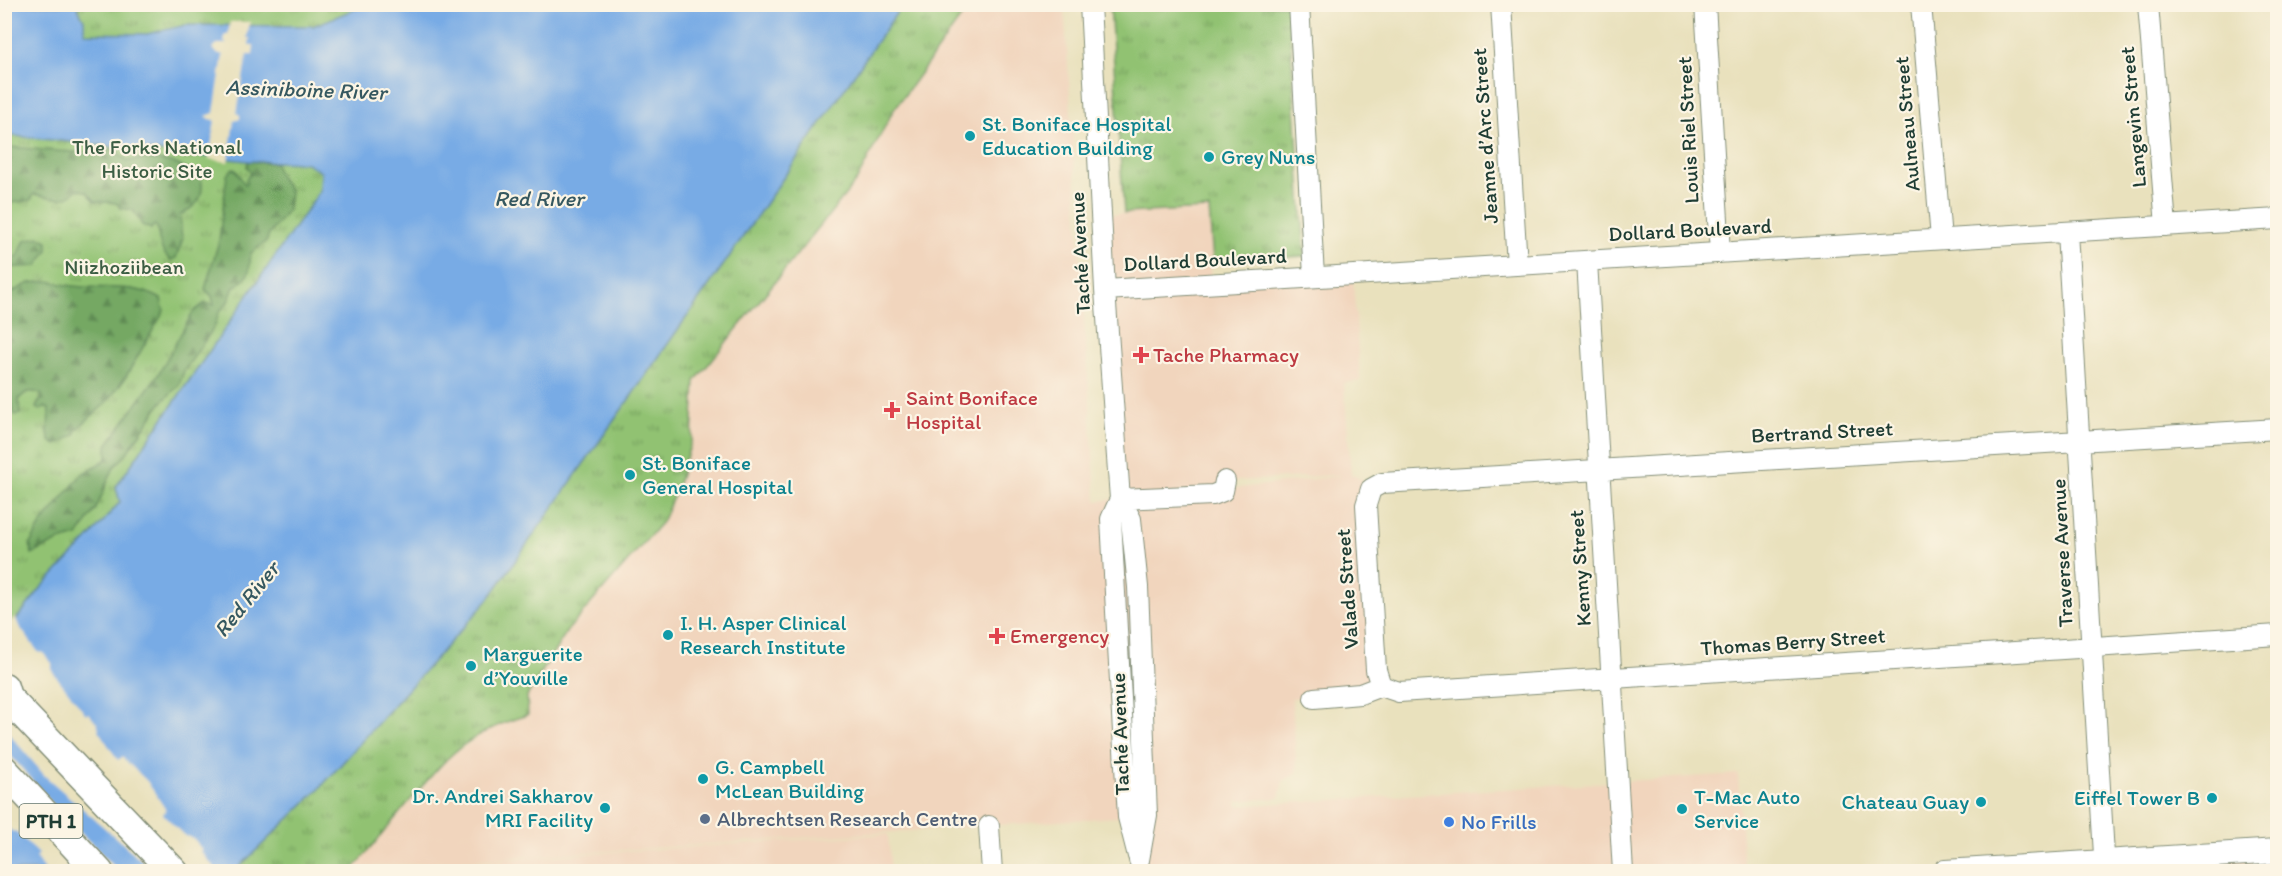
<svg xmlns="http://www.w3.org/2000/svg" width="2282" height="876" font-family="Itim,sans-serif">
	<defs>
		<pattern id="grass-tufts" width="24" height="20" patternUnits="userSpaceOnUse" patternTransform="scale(1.5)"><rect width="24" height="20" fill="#91c272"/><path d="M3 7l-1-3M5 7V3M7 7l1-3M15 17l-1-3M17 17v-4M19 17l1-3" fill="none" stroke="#769f5e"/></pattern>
		<pattern id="forest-firs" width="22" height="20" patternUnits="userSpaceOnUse" patternTransform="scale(1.5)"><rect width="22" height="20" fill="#74a864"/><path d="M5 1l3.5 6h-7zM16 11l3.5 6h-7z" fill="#5f8a53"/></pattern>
	</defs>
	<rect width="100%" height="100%" fill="#fcf5e5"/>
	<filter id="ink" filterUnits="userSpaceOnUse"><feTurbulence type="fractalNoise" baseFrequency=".0167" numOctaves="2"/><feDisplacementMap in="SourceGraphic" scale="12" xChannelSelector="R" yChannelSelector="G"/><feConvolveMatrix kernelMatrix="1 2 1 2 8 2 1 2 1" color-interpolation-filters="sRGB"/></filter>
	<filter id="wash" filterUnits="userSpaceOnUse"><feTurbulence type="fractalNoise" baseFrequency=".008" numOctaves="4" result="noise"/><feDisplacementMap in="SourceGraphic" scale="24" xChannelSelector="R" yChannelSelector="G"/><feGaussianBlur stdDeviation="1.35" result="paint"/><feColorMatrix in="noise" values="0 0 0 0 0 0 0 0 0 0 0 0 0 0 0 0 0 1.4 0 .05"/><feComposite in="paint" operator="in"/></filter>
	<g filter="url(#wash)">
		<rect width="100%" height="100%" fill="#e9e1bd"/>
		<!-- built -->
		<path fill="#f1d5bd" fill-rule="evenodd" d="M1064,4L1096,501L1119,499L1101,215L1209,208L1213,261L1209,262L1212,283L1353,275L1360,381L1344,383L1351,474L1362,480L1371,489L1378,681L1314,698H1292L1297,773L1283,781L1279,798L1237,801V806L1738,774L1744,871H1147L1139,860L1147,815L354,868L448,758L482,734L509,720L528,715L527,696L567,631L662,522L692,439L695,381L857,180L893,111L970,5ZM1339,475V476L1224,490L1235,481Z
			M888,834L891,871H352L354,869Z
			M2277,851V871H2105Z"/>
		<!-- grass -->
		<path fill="url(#grass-tufts)" stroke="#588053" stroke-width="1.5" d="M4,5H433L320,191L116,487L120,502L91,536L42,587L6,632L4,630Z
			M902,5H970L893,111L857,180L695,381L692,439L675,493L662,522L567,631L527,696L528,715C499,723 468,738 447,759C414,793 385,832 354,868L236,870L319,789L487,601L731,254Z
			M1110,5H1288L1305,256L1213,261L1209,209L1124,213Z"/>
		<!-- forest -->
		<path fill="url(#forest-firs)" stroke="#4a724c" stroke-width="1.5" d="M5,147C42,148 80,157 117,148L120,156L129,161L144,158L171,162L201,175C205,199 198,205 179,216C183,224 179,231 183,238L176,258L171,260C160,253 159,239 157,227L154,225L151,229L142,225L133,210L121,208L116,203L95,201L87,192L78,189C63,204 54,198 34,194L31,200L5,204Z
			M248,161L275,163L279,175L290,191L288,210L268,236L267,241L251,253L249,272L245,279L234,287L228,302L219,312L215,326L184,371L179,385L161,403L124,457L114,467L96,509L78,536L59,541L32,554L30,544L42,523L82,474L107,459V445L159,373L193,312L205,303L214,305L212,296L205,289L219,241L227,175L233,168C240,172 239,179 245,184L247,183L246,180L251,172L247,167Z
			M38,237L48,241V250L37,266L5,268V257L10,259L18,256L25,240Z
			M49,281C57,283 65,285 73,286C103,290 134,283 161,299L164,311L124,380L105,404L77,429L75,435L56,445L50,441L48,433L49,409L45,407L40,410L36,408L37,404L42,399L41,394C30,390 26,391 19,399L20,414L15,415L5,391V296L29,283Z"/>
		<!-- water -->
		<path fill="#78abe5" stroke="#4c748c" stroke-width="1.5" d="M368,4L902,5L731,254L487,601L319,789L235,871H5L4,635L42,587L91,536L120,502L116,487L320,191L321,172L307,163L248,161L5,135V5H76L84,20V33L147,34L186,25L313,26Z"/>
		<!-- pier -->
		<path fill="#e9e1bd" d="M230,22H250L247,38H250L249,45H254L253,55H247L237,113L240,115V119L234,121L228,162L209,159L215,120L210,119L206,116L214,113L223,55L217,53L212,49L217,44H227L224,42L225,35H228Z
			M15,616L19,626L39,653L42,652L52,663V671L86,714L88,713L97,723L99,728L98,730L118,760L122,757L147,781L166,810L163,814L186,837L188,836L195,840L202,850L201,852L218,871H154L45,776L4,728V630Z
			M5,749L57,809L119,871H46L36,857L39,854L15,831L13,832L4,825Z"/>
	</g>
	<g filter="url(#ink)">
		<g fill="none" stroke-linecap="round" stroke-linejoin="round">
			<!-- minor casing -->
			<g stroke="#848f78" stroke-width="22">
				<path id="minor" d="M1090,4L1105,290L1120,499L1131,519L1138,587L1147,815L1139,860
					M1299,4L1314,277
					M1501,4L1517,265
					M1705,4L1720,253
					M1921,4L1941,239
					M2148,4L2166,226
					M2067,232L2105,872
					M1587,261L1623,872
					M1105,290L2278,219
					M1120,499L1111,519L1117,630L1128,817L1138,856
					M1120,499L1213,495L1223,491L1225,481
					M1381,686L1376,670L1366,505L1371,489L1382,483L2278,429
					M1314,698L1360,694L1381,686L1399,692L2278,635
					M989,826L992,872"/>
			</g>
			<!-- major casing -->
			<g stroke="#848f78" stroke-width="26">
				<path id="major" d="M1945,872L2278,851"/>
			</g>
			<!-- highway casing -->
			<g stroke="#848f78" stroke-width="31">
				<path id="highway" d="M4,687L7,697L174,872
					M4,770L99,872"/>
			</g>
			<!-- minor -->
			<use href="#minor" stroke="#fff" stroke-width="20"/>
			<!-- major -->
			<use href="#major" stroke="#fff" stroke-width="24"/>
			<!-- highway -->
			<use href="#highway" stroke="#fff" stroke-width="28"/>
		</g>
	</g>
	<!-- markers -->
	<g fill="#0f9aa8" stroke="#fcf5e5" stroke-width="2">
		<circle cx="970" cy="136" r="6"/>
		<circle cx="1209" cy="157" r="6"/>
		<circle cx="630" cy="475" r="6"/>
		<circle cx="668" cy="635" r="6"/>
		<circle cx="471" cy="666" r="6"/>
		<circle cx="703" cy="779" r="6"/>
		<circle cx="2212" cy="798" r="6"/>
		<circle cx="1981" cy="802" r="6"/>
		<circle cx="605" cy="808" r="6"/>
		<circle cx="1682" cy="809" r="6"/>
	</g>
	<g fill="#e0444e" stroke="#fcf5e5" stroke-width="2">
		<path d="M1138 346h6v6h6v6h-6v6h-6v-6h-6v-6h6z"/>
		<path d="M889 401h6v6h6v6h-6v6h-6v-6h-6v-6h6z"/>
		<path d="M994 627h6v6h6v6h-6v6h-6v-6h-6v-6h6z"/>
	</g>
	<circle fill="#5c6f8a" stroke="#fcf5e5" stroke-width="2" cx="705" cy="819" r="6"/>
	<circle fill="#3f7fe0" stroke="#fcf5e5" stroke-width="2" cx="1449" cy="822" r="6"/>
	<g text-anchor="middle" stroke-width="4.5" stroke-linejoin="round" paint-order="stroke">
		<!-- shield labels -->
		<rect fill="#fcf5e5" stroke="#617469" stroke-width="1.5" x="19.5" y="804" width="63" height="34" rx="4.5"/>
		<g font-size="20" font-weight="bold" fill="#1f3d34">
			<text x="51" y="828">PTH 1</text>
		</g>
		<!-- street labels -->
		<g font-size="21" fill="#1f3d34" stroke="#fcf5e5">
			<text transform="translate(2133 117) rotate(-95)" y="7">Langevin Street</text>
			<text transform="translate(1907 124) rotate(-95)" y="7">Aulneau Street</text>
			<text transform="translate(1688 130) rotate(-93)" y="7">Louis Riel Street</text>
			<text transform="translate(1485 136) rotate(-94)" y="7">Jeanne d’Arc Street</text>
			<text transform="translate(1690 230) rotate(-3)" y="7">Dollard Boulevard</text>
			<text transform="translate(1080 253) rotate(-93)" y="7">Taché Avenue</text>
			<text transform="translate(1205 260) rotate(-3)" y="7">Dollard Boulevard</text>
			<text transform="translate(1822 432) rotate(-3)" y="7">Bertrand Street</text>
			<text transform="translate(2062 553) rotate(-93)" y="7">Traverse Avenue</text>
			<text transform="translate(1580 568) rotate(-94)" y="7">Kenny Street</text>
			<text transform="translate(1347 589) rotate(-94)" y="7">Valade Street</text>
			<text transform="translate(1793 642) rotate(-4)" y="7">Thomas Berry Street</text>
			<text transform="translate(1120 734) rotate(-92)" y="7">Taché Avenue</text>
		</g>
		<!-- culture labels -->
		<g font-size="21" fill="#0d838f" stroke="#fcf5e5" text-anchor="start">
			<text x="982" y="131">St. Boniface Hospital<tspan x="982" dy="24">Education Building</tspan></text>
			<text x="1221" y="164">Grey Nuns</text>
			<text x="642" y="470">St. Boniface<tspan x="642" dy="24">General Hospital</tspan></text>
			<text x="680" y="630">I. H. Asper Clinical<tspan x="680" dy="24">Research Institute</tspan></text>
			<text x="483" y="661">Marguerite<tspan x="483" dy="24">d’Youville</tspan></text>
			<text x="715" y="774">G. Campbell<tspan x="715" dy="24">McLean Building</tspan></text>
			<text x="593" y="803" text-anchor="end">Dr. Andrei Sakharov<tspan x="593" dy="24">MRI Facility</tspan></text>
			<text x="1694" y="804">T-Mac Auto<tspan x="1694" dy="24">Service</tspan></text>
			<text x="2200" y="805" text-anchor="end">Eiffel Tower B</text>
			<text x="1969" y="809" text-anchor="end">Chateau Guay</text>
		</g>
		<!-- park labels -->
		<g font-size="21" fill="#3c5e44" stroke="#fcf5e5">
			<text x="157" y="154">The Forks National<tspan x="157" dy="24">Historic Site</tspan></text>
			<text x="124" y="274">Niizhoziibean</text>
		</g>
		<!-- health labels -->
		<g font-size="21" fill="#be3a42" stroke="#fcf5e5" text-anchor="start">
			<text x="1153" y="362">Tache Pharmacy</text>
			<text x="906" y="405">Saint Boniface<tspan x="906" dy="24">Hospital</tspan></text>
			<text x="1010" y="643">Emergency</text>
		</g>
		<!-- service labels -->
		<g font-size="21" fill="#4e5e75" stroke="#fcf5e5" text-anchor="start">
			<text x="717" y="826">Albrechtsen Research Centre</text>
		</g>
		<!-- shop labels -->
		<g font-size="21" fill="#366cbe" stroke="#fcf5e5" text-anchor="start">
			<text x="1461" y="829">No Frills</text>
		</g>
		<!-- water labels -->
		<g font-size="22" font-style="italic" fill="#355860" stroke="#fcf5e5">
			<text transform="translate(306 89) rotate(2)" y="8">Assiniboine River</text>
			<text x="539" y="206">Red River</text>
			<text transform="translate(246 599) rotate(-51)" y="8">Red River</text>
		</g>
	</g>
	<!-- margin -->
	<rect width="2282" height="876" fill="none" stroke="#fcf5e5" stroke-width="24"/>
</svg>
